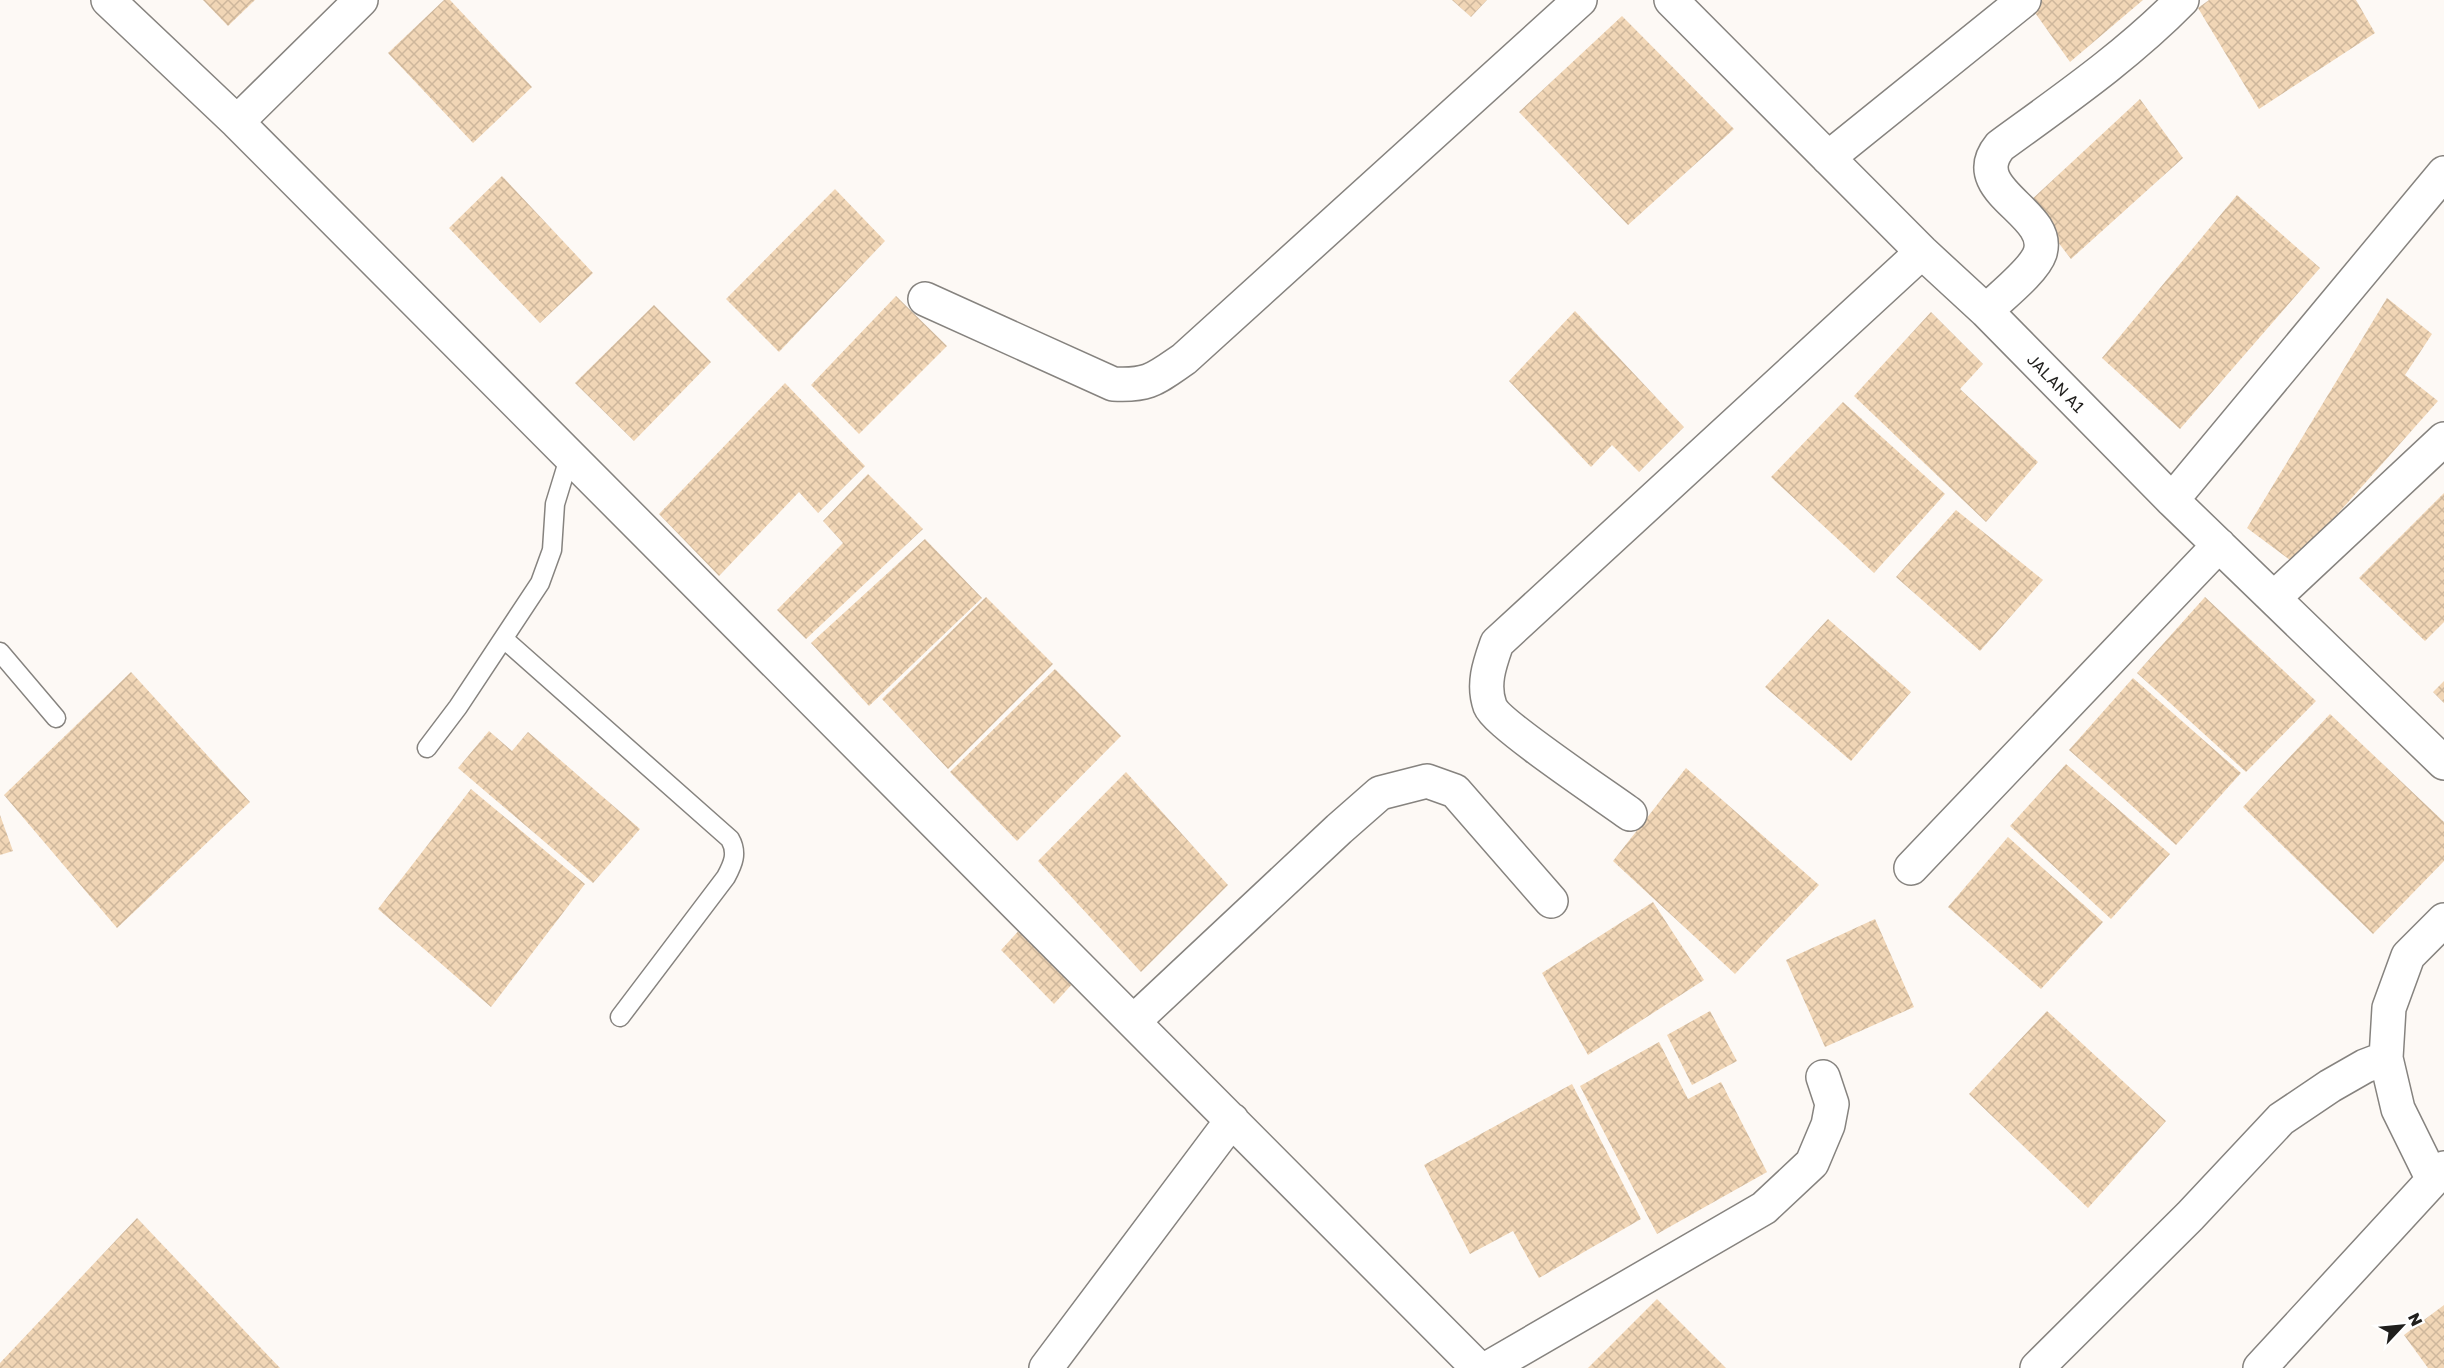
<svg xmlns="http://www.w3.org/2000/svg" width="2444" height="1368" font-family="'Golos Text',sans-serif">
	<defs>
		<pattern id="building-cross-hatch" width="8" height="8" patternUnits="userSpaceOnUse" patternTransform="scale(1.5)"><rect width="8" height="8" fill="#f1d6b6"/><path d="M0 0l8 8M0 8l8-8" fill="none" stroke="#ceb79c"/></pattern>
	</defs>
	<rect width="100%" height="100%" fill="#fdf9f5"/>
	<!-- building -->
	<path fill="url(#building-cross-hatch)" d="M203,0H255L228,26Z
		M444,0H450L532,87L473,143L388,53Z
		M1452,0H1487L1471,17Z
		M2040,0H2143L2070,62L2031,7Z
		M2209,0H2356L2375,33L2259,109L2198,8Z
		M1622,16L1734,129L1628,225L1519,112Z
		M2140,99L2183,158L2071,259L2028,203Z
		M502,176L593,273L540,323L449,228Z
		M835,189L885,241L779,352L726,299Z
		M2237,195L2320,268L2180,429L2102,358Z
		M896,296L947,346L859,434L811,385Z
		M2387,298L2432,334L2405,375L2438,401L2294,563L2247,528Z
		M654,305L711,362L634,441L575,383Z
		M1575,311L1684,427L1639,472L1612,445L1591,467L1509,381Z
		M1931,312L1983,364L1960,389L2038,462L1986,522L1854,396Z
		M785,383L865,466L818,513L799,492L719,576L659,514Z
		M1843,402L1945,494L1874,573L1771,477Z
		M868,474L923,529L806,639L777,610L843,543L823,521Z
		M2444,493V622L2425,641L2359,578Z
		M1956,510L2043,580L1980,651L1896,577Z
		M925,539L982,598L869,706L811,643Z
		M986,597L1053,664L948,769L882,699Z
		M2205,597L2316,701L2246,772L2137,673Z
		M1828,619L1911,692L1851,761L1765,687Z
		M1055,669L1121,736L1017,841L950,772Z
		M131,672L250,802L117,928L4,795Z
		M2133,678L2241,773L2176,845L2069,750Z
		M2444,681V703L2433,692Z
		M2330,714L2444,822V861L2373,934L2243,807Z
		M489,731L512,751L528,732L640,829L593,883L458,768Z
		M2066,764L2170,854L2111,919L2010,826Z
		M1686,768L1819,885L1735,974L1613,861Z
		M1126,772L1228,885L1141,972L1038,861Z
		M471,789L585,884L491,1007L378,909Z
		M0,815L13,851L0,855Z
		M2008,837L2103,922L2041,989L1948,907Z
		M1653,902L1704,980L1588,1055L1542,973Z
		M1875,919L1914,1007L1825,1047L1786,960Z
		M1022,927L1075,981L1054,1004L1001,950Z
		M1710,1011L1737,1061L1692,1085L1667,1035Z
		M2047,1011L2166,1121L2088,1208L1969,1094Z
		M1659,1042L1688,1099L1721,1082L1767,1172L1657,1234L1580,1086Z
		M1572,1084L1641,1219L1539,1278L1513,1231L1470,1254L1424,1165Z
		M137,1218L280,1368H0V1363Z
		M1657,1299L1726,1368H1588Z
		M2444,1305V1368H2428L2404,1335Z"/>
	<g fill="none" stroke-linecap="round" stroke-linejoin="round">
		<!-- service casing -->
		<g stroke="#86837f" stroke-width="21">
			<path id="service" d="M504,639L730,839C738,853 733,864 726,877L620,1017
				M0,652L56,718
				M427,748L458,707L540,583L552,550L555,504L570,455"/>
		</g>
		<!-- minor casing -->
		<g stroke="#86837f" stroke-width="36">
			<path id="minor" d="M108,0L237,122L1478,1368
				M1671,0L1922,252L1986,311L2172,500L2444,763
				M237,122L361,0
				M1828,158L2024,0
				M925,299L1113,384C1149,386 1155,379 1184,359L1580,0
				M1986,311C2000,297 2034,271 2040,253C2053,212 1963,191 2000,146C2063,100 2127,56 2182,0
				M2172,500L2444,173
				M2274,598L2444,439
				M1630,814C1607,797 1497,724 1490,706C1482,684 1490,663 1497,643L1922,252
				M1911,868L2219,545
				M1134,1021L1339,829L1380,793L1427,781L1455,791L1551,901
				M2433,1180L2398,1109L2386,1058L2389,1008L2408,956L2444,920
				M1046,1368L1232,1120
				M1488,1368L1764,1208L1812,1163L1828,1125L1832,1104L1823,1077
				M2037,1368L2190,1216L2281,1119L2330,1086L2365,1066L2386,1058
				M2260,1368L2444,1168"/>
		</g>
		<!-- service -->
		<use href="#service" stroke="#fff" stroke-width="18"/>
		<!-- minor -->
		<use href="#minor" stroke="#fff" stroke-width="33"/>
	</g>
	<g text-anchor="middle" stroke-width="5" stroke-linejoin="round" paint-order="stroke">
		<!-- street labels -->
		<g font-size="16" fill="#201f1d" stroke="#fff">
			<text transform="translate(2056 383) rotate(46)" y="6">JALAN A1</text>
		</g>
	</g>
	<!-- north arrow -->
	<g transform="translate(2402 1326) rotate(64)" stroke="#ffffff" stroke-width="4.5" paint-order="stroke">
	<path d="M0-4.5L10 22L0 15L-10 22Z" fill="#201f1d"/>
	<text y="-9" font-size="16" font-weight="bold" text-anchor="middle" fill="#201f1d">N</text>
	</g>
</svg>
